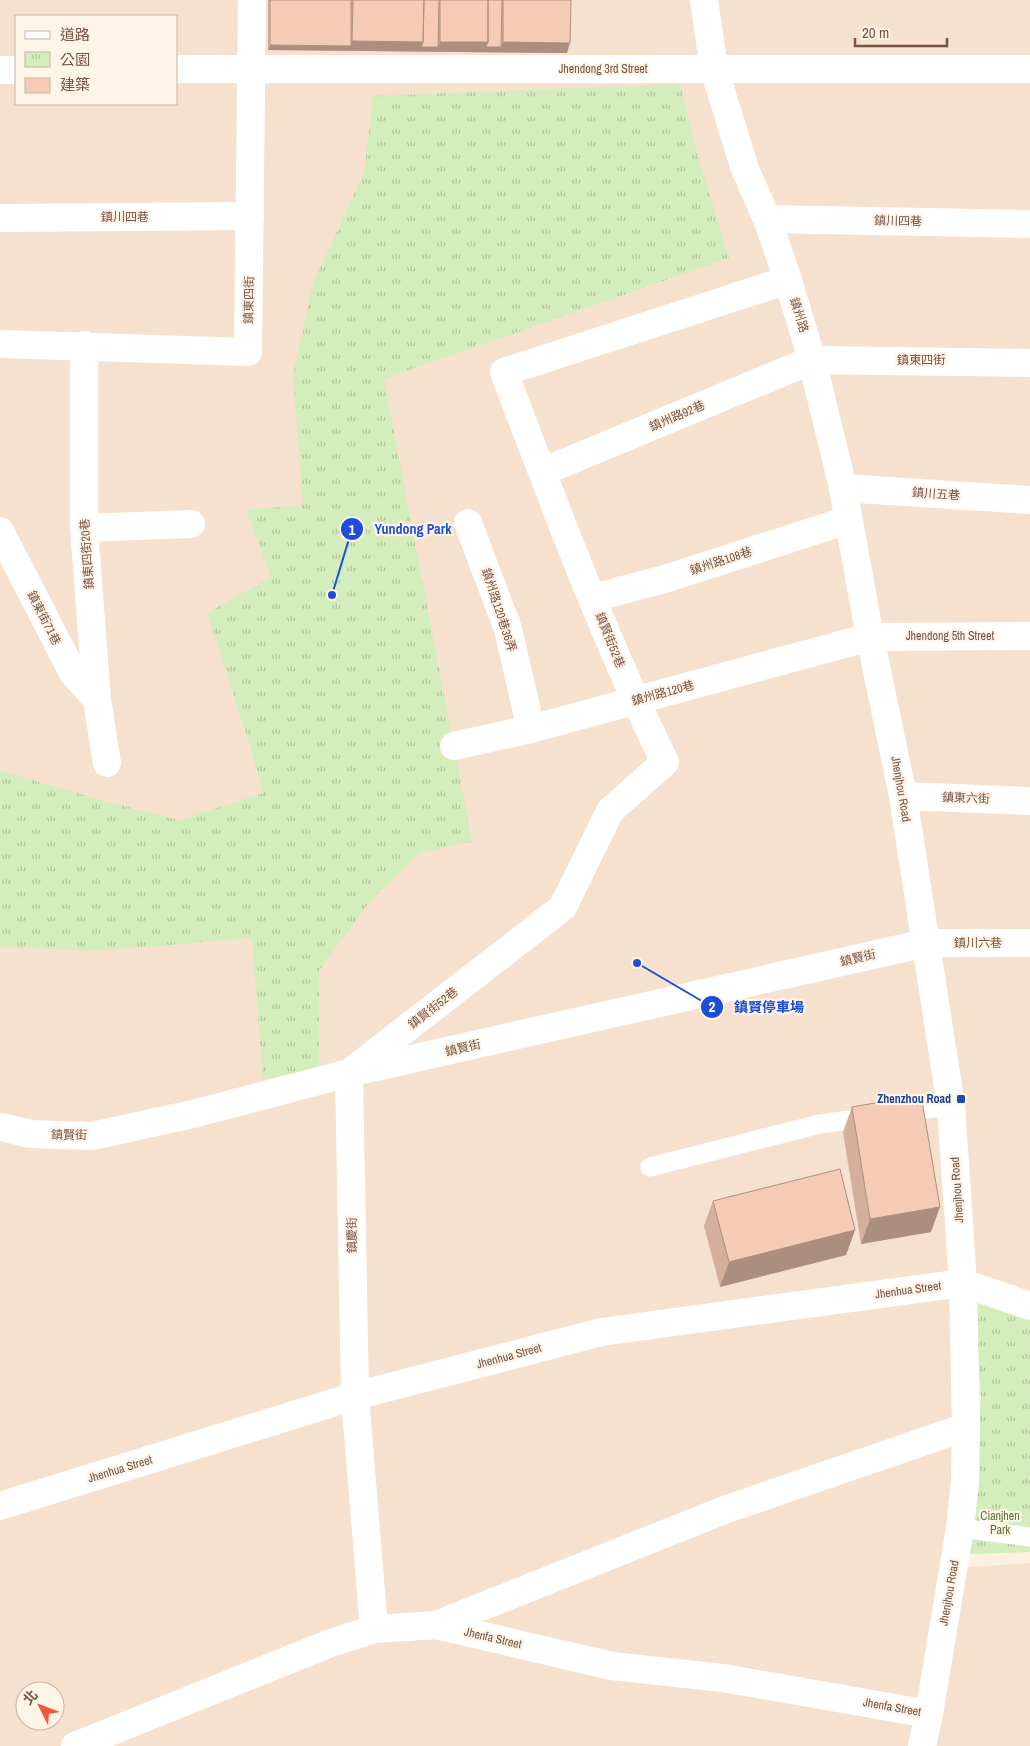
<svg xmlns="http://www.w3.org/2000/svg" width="1030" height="1746" font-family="'Archivo Narrow','Noto Sans TC',sans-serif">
	<defs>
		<pattern id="park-tufts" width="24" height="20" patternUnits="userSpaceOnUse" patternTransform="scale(1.25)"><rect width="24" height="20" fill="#d4edbd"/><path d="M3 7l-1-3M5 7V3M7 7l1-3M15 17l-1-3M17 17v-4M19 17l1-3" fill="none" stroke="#b1c39b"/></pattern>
	</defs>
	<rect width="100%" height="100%" fill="#fef0e0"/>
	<!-- residential -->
	<path fill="#f6e1ce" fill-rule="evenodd" d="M0,0H1030V1305L960,1275L955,1568L1030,1563V1746H0ZM16,16H176V104H16ZM25,1691H55V1721H25Z"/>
	<!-- park -->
	<path fill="url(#park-tufts)" d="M680,84L698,155L729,258L384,379L472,842L419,853L371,900L319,971V1068L263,1080L252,938L98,951L0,947V771L108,802L180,820L263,793L252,752L207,613L271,577L246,510L303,505L293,376L313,283L364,173L373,96Z
		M970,1282L1030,1310V1552L968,1554L981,1397Z"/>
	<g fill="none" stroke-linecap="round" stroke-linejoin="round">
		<!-- lane -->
		<path stroke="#fff" stroke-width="19" d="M898,1113L951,1106
			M650,1167L820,1124L871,1117
			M960,1528L1030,1537"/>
		<!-- street -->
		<path stroke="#fff" stroke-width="28" d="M704,0L714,69L745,169L767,219L788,280L812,360L843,488L870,637L903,796L951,1106L963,1283L966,1427L965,1482L960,1528L929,1714L922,1746
			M176,69H1030
			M0,70H16
			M0,218L250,216
			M767,219L1030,224
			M0,344L248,352L252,0
			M84,345V528L97,700L107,763
			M542,472L812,360L1030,363
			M843,488L1030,500
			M468,523L508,629L531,729
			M84,528L191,524
			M0,531L73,673L97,700
			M593,598L668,578L848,520
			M454,746L531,729L870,637L1030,636
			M903,796L1030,801
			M0,1127L31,1134L92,1136L193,1114L349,1073L926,943H1030
			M0,1506L355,1396L601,1332L963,1283L1030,1306
			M436,1625L727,1509L966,1427
			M374,1629L355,1396L349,1073L563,907L610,811L665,762C603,636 554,504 504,372L788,280
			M75,1746L328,1644L374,1629L436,1625L612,1666L723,1678L929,1714"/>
	</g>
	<!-- wall -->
	<path fill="#d4af9c" d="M268,0H571L567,53L268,50Z
		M852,1107L931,1232L861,1244L843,1132Z
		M713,1201L855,1230L846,1255L720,1287L704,1226Z"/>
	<!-- shaded-wall -->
	<path fill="#ac8e7f" d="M352,41L423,42L438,47L440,42H488L501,47L503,42L570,43L567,53L268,50L270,45L351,46Z
		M940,1207L931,1232L861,1244L870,1219Z
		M855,1230L846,1255L720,1287L729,1262Z"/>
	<!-- building -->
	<path fill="#f6cbb5" stroke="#ac8e7f" d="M270,0H351V46L270,45Z
		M353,0H424L423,42L352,41Z
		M424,0H439L438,47H421L423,42Z
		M440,0H488V42H440Z
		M488,0H502L501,47H486L488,42Z
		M503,0H571L570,43L503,42Z
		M921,1095L940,1207L870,1219L852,1107Z
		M840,1169L855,1230L729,1262L713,1201Z"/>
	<!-- markers -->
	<rect fill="#1a4fb4" stroke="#fff4e8" stroke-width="2" x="956" y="1094" width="10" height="10" rx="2.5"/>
	<g text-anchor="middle" stroke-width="4.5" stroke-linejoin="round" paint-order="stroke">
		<!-- street labels -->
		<g font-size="12" fill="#775445" stroke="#fff4e8">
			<text x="603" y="73">Jhendong 3rd Street</text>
			<text x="125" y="221">鎮川四巷</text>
			<text transform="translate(898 221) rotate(1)" y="4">鎮川四巷</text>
			<text transform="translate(249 300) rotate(-89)" y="4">鎮東四街</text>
			<text transform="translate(799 315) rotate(73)" y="4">鎮州路</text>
			<text x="921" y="364">鎮東四街</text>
			<text transform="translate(677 416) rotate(-23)" y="4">鎮州路92巷</text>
			<text transform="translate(936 494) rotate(4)" y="4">鎮川五巷</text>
			<text transform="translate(87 554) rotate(-94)" y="4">鎮東四街20巷</text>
			<text transform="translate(721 561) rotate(-18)" y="4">鎮州路108巷</text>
			<text transform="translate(499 610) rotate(72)" y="4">鎮州路120巷36弄</text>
			<text transform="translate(44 618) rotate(63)" y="4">鎮東街71巷</text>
			<text x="950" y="640">Jhendong 5th Street</text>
			<text transform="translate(610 640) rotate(68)" y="4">鎮賢街52巷</text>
			<text transform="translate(663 693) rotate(-15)" y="4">鎮州路120巷</text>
			<text transform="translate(901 789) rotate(80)" y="4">Jhenjhou Road</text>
			<text transform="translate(966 798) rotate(2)" y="4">鎮東六街</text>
			<text x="978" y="947">鎮川六巷</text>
			<text transform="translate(858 958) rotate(-13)" y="4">鎮賢街</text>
			<text transform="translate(433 1008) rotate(-38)" y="4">鎮賢街52巷</text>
			<text transform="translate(463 1048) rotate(-13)" y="4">鎮賢街</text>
			<text transform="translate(69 1135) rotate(1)" y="4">鎮賢街</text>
			<text transform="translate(957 1190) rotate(-94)" y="4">Jhenjhou Road</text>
			<text transform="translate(352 1235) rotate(-91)" y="4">鎮慶街</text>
			<text transform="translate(908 1290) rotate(-8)" y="4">Jhenhua Street</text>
			<text transform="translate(509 1356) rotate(-15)" y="4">Jhenhua Street</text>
			<text transform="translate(120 1469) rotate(-17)" y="4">Jhenhua Street</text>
			<text transform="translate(949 1593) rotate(-80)" y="4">Jhenjhou Road</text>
			<text transform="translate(493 1638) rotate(13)" y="4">Jhenfa Street</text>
			<text transform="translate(892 1707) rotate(10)" y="4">Jhenfa Street</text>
		</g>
		<!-- transit labels -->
		<g font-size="12" font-weight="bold" fill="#164399" stroke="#fff4e8" text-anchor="end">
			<text x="951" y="1103">Zhenzhou Road</text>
		</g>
		<!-- park labels -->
		<g font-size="12" fill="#51793a" stroke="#fff4e8">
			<text x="1000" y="1520">Cianjhen<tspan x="1000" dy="14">Park</tspan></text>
		</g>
	</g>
	<!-- callouts -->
	<path fill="none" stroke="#1d4ed8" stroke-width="2" d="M332 595L352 529M637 963L712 1007"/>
	<g fill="#1d4ed8" stroke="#fff4e8" stroke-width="2">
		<circle cx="332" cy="595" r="5"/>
		<circle cx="637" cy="963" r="5"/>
		<circle cx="352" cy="529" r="12"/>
		<circle cx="712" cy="1007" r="12"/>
	</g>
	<g font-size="15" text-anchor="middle" font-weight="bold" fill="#fff">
		<text x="352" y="535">1</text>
		<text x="712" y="1012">2</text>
	</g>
	<g font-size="14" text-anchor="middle" font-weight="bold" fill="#1d4ed8" stroke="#fff4e8" stroke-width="4.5" stroke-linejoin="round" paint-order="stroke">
		<text x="413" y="534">Yundong Park</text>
		<text x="769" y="1012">鎮賢停車場</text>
	</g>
	<!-- legend -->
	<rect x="15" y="15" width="162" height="90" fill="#fff4e8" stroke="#c9b4a7"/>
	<rect x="25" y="31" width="25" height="8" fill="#ffffff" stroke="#c9b4a7"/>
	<text x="60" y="40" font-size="15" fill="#775445">道路</text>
	<rect x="25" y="52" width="25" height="15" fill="url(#park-tufts)" stroke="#c9b4a7"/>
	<text x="60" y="65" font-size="15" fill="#775445">公園</text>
	<rect x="25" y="78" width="25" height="15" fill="#f6cbb5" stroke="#c9b4a7"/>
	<text x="60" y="90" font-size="15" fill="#775445">建築</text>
	<!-- north arrow -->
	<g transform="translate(40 1706) rotate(312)"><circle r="24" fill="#fff4e8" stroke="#c9b4a7"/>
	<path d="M0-4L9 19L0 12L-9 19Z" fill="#f4563a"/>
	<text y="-8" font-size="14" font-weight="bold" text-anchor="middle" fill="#775445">北</text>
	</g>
	<!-- scale -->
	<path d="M855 38v8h92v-8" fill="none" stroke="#775445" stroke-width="2.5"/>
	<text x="862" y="38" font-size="15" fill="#775445" stroke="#fff4e8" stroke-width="4" paint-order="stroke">20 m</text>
</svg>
